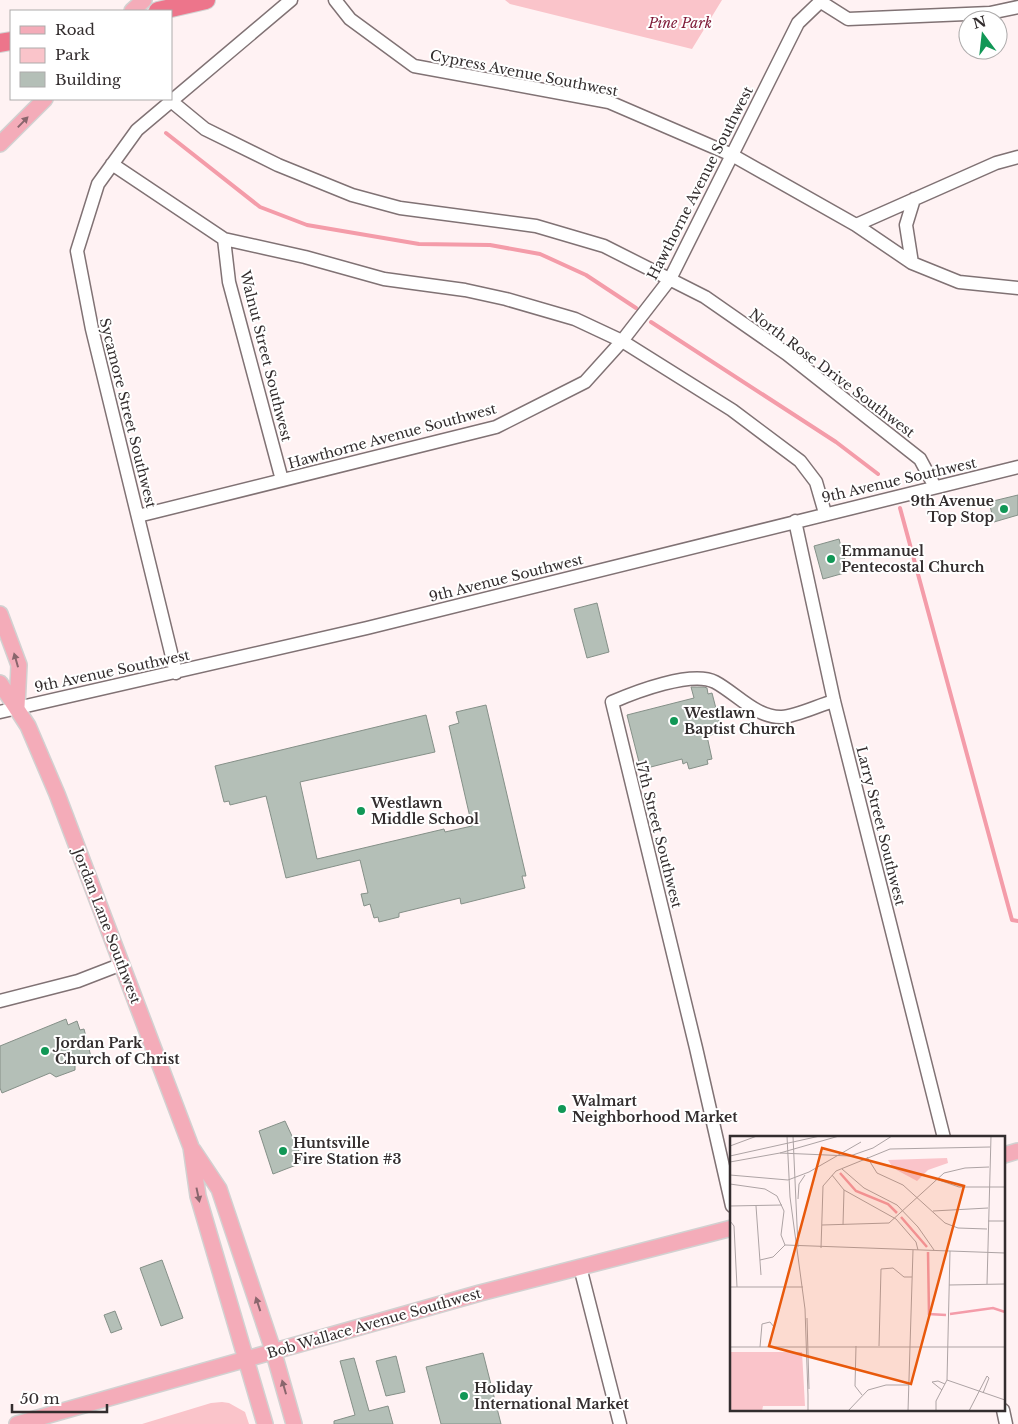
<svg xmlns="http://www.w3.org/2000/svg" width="1018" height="1424" font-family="'Libre Baskerville',serif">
	<rect width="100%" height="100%" fill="#fff2f3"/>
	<!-- green -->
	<path fill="#fac4ca" d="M505,0H722L692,49L510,4Z
		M222,1402L229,1403L245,1412L249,1424H142L211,1403Z"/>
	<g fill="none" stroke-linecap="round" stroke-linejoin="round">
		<!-- stream -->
		<path stroke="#f49ca9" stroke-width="4" d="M166,133L260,207L307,225L419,244L490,245L540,254L586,275L636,308
			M651,322L836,442L878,474
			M900,508L1012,920L1018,921"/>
	</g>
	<!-- building -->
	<path fill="#b4bfb7" stroke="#859088" d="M1018,495V515L994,522L989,502Z
		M839,539L848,572L823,579L814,546Z
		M597,603L609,652L587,658L574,609Z
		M691,687H704L707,688L708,694L712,693L722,732L707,736L712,759L707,760L708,764L689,769L687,762L683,764L682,759L643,769L642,765L640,766L627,715L694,698Z
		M486,705L526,876H522L525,888L461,904L460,898L399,913V917L379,922L378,917L374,918L370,904L364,906L361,894L368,893L360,860L286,878L266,796L230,805L229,801L224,802L215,766L426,715L435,752L300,782L317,859L444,829L445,832L472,826L449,726L459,723L456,712Z
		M66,1019L68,1025L77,1021L80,1030L84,1029L91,1057L75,1063V1070L56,1077L50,1073L2,1093L0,1088V1046Z
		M285,1121L304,1162L273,1174L259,1131Z
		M162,1260L183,1318L161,1326L140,1268Z
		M115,1311L122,1329L111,1333L104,1315Z
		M483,1353L501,1424H441L426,1367Z
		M396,1356L405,1392L386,1396L376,1361Z
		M354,1358L369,1411L388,1406L393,1424H334V1421L355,1415L340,1361Z"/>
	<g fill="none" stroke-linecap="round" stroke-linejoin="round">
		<!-- minor casing -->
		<g stroke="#807274" stroke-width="15">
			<path id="minor" d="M335,0L350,19L414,66L609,102L732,155L856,225L912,263L959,282L1018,288
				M821,2L848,19L990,13L1018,7
				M171,101L205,129L278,165L352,195L400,208L536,226L604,246L705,297L787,354L920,459L935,487
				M112,164L224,239L305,257L384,279L465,290L506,299L575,319L622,341L732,410L800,461L816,482L825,513
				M856,225L996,163L1018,157
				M224,239L229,282L282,480
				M912,263L906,225L914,199
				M138,516L496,427L585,382L622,341L670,279L798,23L822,0
				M795,521L834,701L944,1138
				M176,673L92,329L77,251L98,184L137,130L291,0
				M0,712L367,628L1018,467
				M0,1001L78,981L122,964
				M732,1206L696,1048L612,702C635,692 692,670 715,682C736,693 756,718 782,717C797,716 819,705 834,701
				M580,1267L620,1424
				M1003,1410L1006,1424"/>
		</g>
		<!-- major casing -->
		<g stroke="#d2d1d1" stroke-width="18">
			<path id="major" d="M132,11L144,0
				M0,144L45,99
				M0,614L19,665L17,707
				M0,683L28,726L57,794L191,1147L198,1196L265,1424
				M193,1150L219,1189L273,1350L294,1424
				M1004,1155L1018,1151
				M17,1424L480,1293L732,1228"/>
		</g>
		<!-- highway casing -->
		<g stroke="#d2d1d1" stroke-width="20">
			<path id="highway" d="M158,11L206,0
				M0,43L11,41"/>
		</g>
		<!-- minor -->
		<use href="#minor" stroke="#fff" stroke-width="12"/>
		<!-- major -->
		<use href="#major" stroke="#f4acb9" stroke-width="15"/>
		<!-- highway -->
		<use href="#highway" stroke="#ed758b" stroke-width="18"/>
	</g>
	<!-- one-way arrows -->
	<defs><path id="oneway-solid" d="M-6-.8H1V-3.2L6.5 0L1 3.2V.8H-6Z" transform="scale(1.25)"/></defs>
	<g fill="#8a666d">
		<use href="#oneway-solid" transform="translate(23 122) rotate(-46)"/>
		<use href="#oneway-solid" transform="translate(16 660) rotate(-106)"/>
		<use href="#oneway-solid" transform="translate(198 1195) rotate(78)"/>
		<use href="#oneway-solid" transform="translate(258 1304) rotate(-108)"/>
		<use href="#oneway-solid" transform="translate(284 1387) rotate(-106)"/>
	</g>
	<!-- markers -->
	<g fill="#119756" stroke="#fff" stroke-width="2">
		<circle cx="1004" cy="509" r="5"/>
		<circle cx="831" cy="559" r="5"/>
		<circle cx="674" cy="721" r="5"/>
		<circle cx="361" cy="811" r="5"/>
		<circle cx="45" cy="1051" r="5"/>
		<circle cx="562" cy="1109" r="5"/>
		<circle cx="283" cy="1151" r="5"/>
		<circle cx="464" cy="1396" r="5"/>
	</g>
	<g text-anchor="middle" stroke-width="4" stroke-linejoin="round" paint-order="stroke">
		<!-- park labels -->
		<g font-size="14" font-style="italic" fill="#7e1936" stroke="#fff">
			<text x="680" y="28">Pine Park</text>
		</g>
		<!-- street labels -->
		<g font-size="14" fill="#332d2e" stroke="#fff">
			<text transform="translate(524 73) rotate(11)" y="5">Cypress Avenue Southwest</text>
			<text transform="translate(700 183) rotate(-63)" y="5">Hawthorne Avenue Southwest</text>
			<text transform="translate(266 356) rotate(76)" y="5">Walnut Street Southwest</text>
			<text transform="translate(832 373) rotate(37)" y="5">North Rose Drive Southwest</text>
			<text transform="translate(128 413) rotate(76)" y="5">Sycamore Street Southwest</text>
			<text transform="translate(392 436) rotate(-15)" y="5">Hawthorne Avenue Southwest</text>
			<text transform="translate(899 480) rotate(-13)" y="5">9th Avenue Southwest</text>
			<text transform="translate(506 578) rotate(-14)" y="5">9th Avenue Southwest</text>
			<text transform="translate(112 671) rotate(-12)" y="5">9th Avenue Southwest</text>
			<text transform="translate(881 826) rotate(76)" y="5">Larry Street Southwest</text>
			<text transform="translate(659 834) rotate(76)" y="5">17th Street Southwest</text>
			<text transform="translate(107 926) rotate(69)" y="5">Jordan Lane Southwest</text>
			<text transform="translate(374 1323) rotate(-16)" y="5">Bob Wallace Avenue Southwest</text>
		</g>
		<!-- poi labels -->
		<g font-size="14" font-weight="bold" fill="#332d2e" stroke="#fff" text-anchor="start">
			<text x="994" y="506" text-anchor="end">9th Avenue<tspan x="994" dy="16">Top Stop</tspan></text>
			<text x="841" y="556">Emmanuel<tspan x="841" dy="16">Pentecostal Church</tspan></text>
			<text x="684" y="718">Westlawn<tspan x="684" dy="16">Baptist Church</tspan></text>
			<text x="371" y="808">Westlawn<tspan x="371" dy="16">Middle School</tspan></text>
			<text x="55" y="1048">Jordan Park<tspan x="55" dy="16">Church of Christ</tspan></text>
			<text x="572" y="1106">Walmart<tspan x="572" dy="16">Neighborhood Market</tspan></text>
			<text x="293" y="1148">Huntsville<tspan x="293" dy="16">Fire Station #3</tspan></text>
			<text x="474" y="1393">Holiday<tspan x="474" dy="16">International Market</tspan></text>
		</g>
	</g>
	<!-- overview -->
	<g transform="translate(730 1136)">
		<rect width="275" height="275" fill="#fff2f3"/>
		<path d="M217,22L218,27L198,34L187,45L163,32L158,24ZM0,216H72L75,270H33L32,275H0Z" fill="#fac4ca"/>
		<path fill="none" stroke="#f49ca9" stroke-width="2.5" d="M110,37L126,55L158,68L167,77M171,81L197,111M198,116L199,178L216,179M220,178L263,172L275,176"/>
		<path fill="none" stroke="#ada3a4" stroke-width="1" d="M57,0L60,61L75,173L78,259M63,0L68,111M0,10L27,0M50,17L120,20L143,12L162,0M0,20L90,0M137,21L147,37L173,49L215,87L228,92L257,93M0,26L50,17L109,0M112,33L134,52L167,69L188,91L204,114M0,39L58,44M102,39L114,54L166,83L186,106L188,114M206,43L229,51H275M58,44L79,36L131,6M0,48L35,53L47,60L54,75L51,99L55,109M68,63L69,48L75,39M0,70L52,69M26,70L31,139M203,75L258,72M0,85L4,90L7,151M258,85H275M92,89L159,87L214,37L235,32L259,31M113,89L114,54M55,109L275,117M91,112L93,50L106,35L160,13L260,11M30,124L43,121L55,109M257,148L261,0M219,149L275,148M0,151H73M77,182L79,253M126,210L125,250L132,259M149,210L151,133L163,132L174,141H182M0,211H275M30,211L32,188L40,186L44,191M217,244L275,264M212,254L202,246L208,245L215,248M78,275V259M118,275L138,254L156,249H179M178,275L183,114M206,275V265L217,244L220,115M239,275L257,240L259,242L253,257"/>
		<path fill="#e8590c" fill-opacity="0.15" stroke="#e8590c" stroke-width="2.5" d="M92,12L234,50L181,248L39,210Z"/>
		<rect width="275" height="275" fill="none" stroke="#332d2e" stroke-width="2.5"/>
	</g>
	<!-- legend -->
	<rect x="10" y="10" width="162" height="90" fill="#ffffff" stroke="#adabab"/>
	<rect x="20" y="26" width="25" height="8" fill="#f4acb9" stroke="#adabab"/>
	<text x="55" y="35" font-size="15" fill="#332d2e">Road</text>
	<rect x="20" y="48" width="25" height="15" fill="#fac4ca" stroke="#adabab"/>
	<text x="55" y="60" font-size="15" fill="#332d2e">Park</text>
	<rect x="20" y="72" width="25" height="15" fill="#b4bfb7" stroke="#adabab"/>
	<text x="55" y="85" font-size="15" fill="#332d2e">Building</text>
	<!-- north arrow -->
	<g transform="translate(983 35) rotate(345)"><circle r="24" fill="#ffffff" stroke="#adabab"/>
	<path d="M0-4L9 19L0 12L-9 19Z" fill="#119756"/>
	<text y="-8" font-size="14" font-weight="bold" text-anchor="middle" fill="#332d2e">N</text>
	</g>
	<!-- scale -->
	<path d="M12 1404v8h95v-8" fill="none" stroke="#332d2e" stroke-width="2.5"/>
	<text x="20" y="1404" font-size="15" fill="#332d2e" stroke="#ffffff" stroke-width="4" paint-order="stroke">50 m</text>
</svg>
